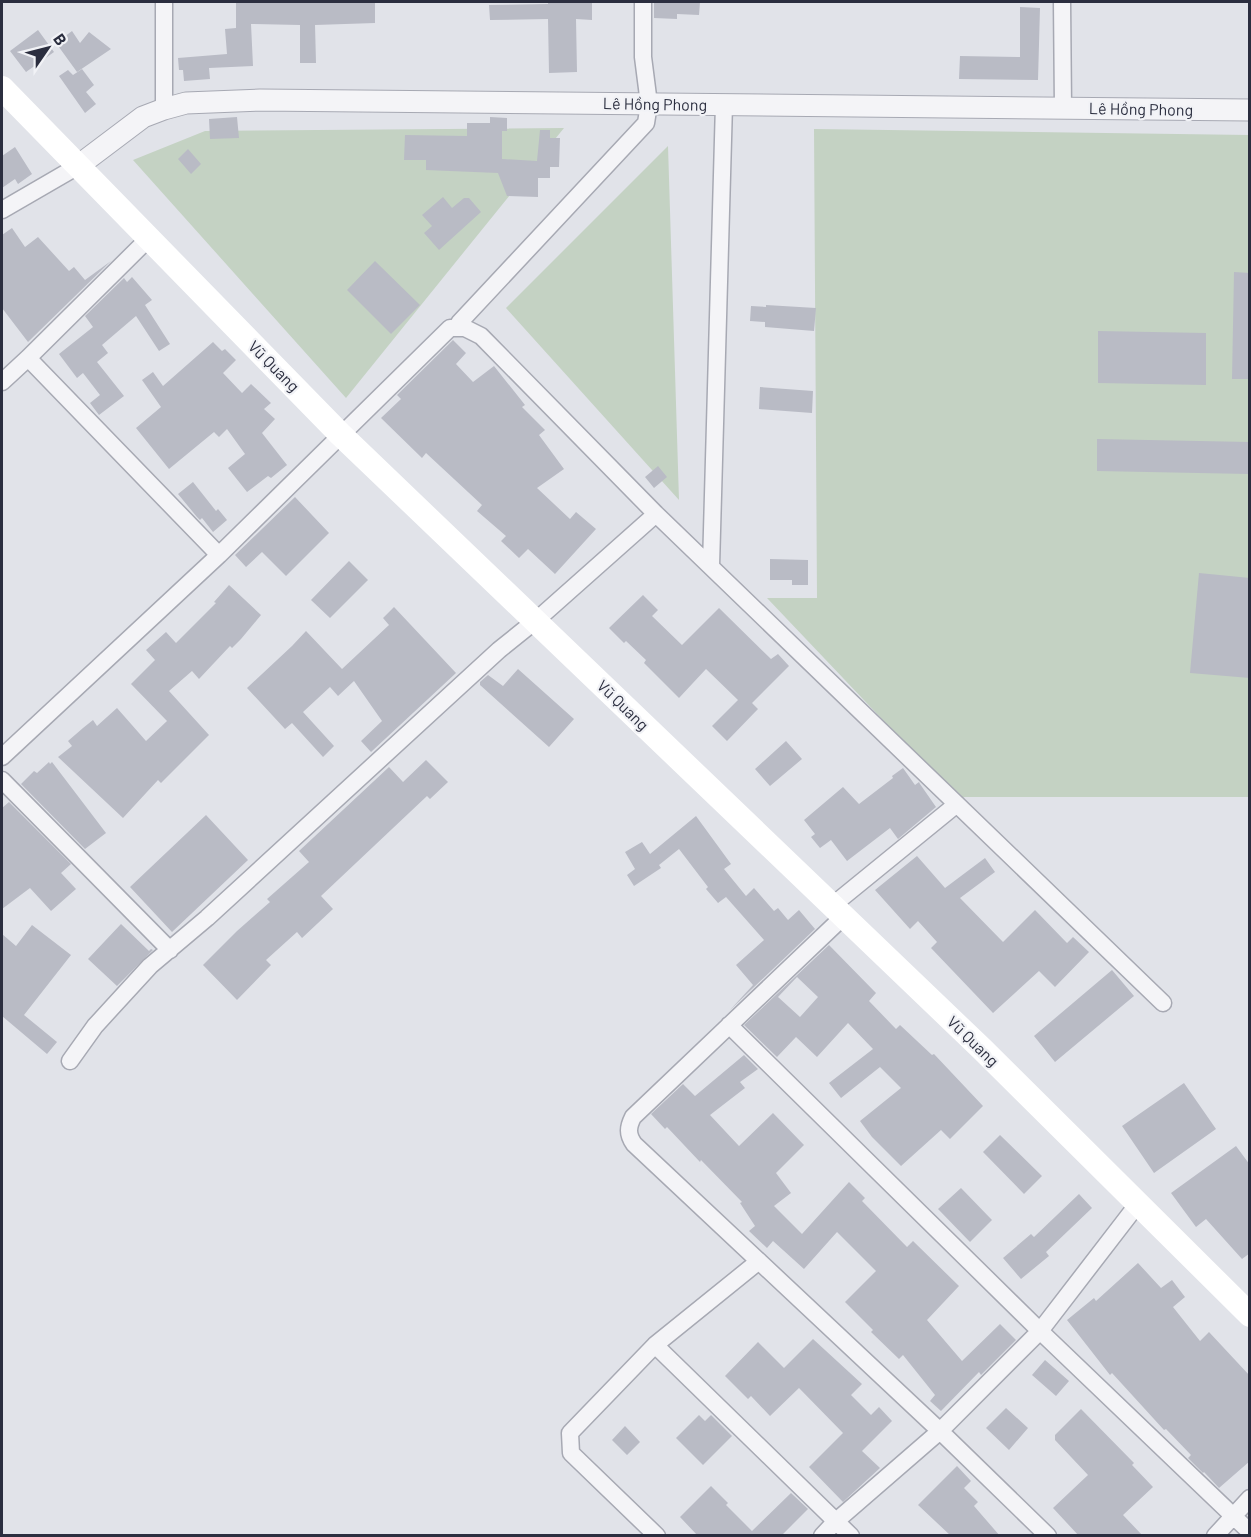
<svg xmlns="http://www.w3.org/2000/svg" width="1251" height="1537" font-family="Barlow,sans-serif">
	<rect width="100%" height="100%" fill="#e1e3e9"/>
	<!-- green -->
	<path fill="#c4d2c3" d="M564,128L346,398L133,160L205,131Z
		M814,129L1249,135V797H956L767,598H817Z
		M668,146L679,500L506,308Z"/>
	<!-- building -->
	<path fill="#b9bbc5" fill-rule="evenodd" d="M236,2H375V23L315,25L316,63H300V25L251,24L253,66L209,68L210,79L184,81L183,70H179L178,58L227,54L225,29L236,28Z
		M548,2H592V20L576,19L577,72L549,73L548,19L490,20L489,5L548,4Z
		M654,2H700L699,15L677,14V19L654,18Z
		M1020,7L1040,8L1038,80L959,79L960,56L1020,57Z
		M38,30L54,52L26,72L10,51Z
		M72,31L80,43L89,32L111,49L77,72L56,43Z
		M82,69L94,85L86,92L96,104L85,113L59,76L68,70L73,75Z
		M237,117L239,138L210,139L209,119Z
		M490,117L507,118V131H502V159L537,161L540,130H550V138H560L559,167H550V178H538V197L507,196L498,173L426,170V160H404L405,135L467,136V123H490Z
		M15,147L32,174L18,184L15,179L2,188V156Z
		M188,149L201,164L191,174L178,159Z
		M443,197L452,208L464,198H469L481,212L439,250L424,233L432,226L422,215Z
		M12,228L25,247L38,237L69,271L74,267L85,280L111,261L28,342L2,308V235Z
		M375,261L420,305L391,334L347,290Z
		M1234,272L1250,273V379H1232Z
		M132,277L152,300L145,305L170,344L159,351L136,316L102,345L108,353L97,362L124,396L99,415L90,403L100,395L83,373L77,378L59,354L93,327L85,316L124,278L127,282Z
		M766,305L816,308L814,331L765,327V322L750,321L751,306L766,307Z
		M1098,331L1206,333V385L1098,383Z
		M453,340L466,353L456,364L473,382L494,366L525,405L522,407L545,430L539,435L564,469L537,488L570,519L576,512L596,529L555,574L528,549L519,558L501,541L506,536L477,511L482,505L426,453L422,458L381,418L401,399L397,395Z
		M213,342L222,351L225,349L236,360L223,373L242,393L251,384L271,403L264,409L275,419L262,433L287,465L271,478L268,476L247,492L228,468L245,454L227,429L219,437L214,432L169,469L136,428L161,407L142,380L153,372L163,386Z
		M760,387L813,391L812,413L759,409Z
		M1097,439L1250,442L1249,474L1097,471Z
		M658,466L667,477L654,488L645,477Z
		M193,482L216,511L218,509L227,520L213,532L202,518L200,520L197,517L178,494Z
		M295,497L329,533L286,576L262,552L246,567L235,555Z
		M770,559L808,560V585H792V580H770Z
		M349,561L368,580L330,618L311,600Z
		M1199,573L1250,578V678L1190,673Z
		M229,585L261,615L241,639L232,648L230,646L199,679L192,671L169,691L209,735L161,783L158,780L123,818L58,757L72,746L68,741L83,728L93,720L97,726L117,708L146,741L167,721L131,684L155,660L146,650L166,632L176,643L216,603L214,602Z
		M643,595L658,610L652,616L682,645L719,608L771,659L778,654L789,666L752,703L758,709L727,741L712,726L738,700L706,669L679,698L644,663L646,660L626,641L624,643L609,628Z
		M394,607L456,673L371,752L361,741L382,721L354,681L338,696L330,687L303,712L334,746L323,757L292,723L285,729L247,688L292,646L306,631L342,669L389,625L383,618Z
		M518,669L574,719L549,747L480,685V682L488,675L503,686Z
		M786,741L802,759L770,786L755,769Z
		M426,760L448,782L430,799L427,796L321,896L333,909L302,938L297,932L266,960L271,965L237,1000L203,965L237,931L270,902L267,899L309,862L299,851L389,767L403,782Z
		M49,762L50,764L52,762L106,833L85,849L21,784L34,771L37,773Z
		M903,768L915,785L919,782L920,784L936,807L898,839L890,828L847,861L831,840L820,848L811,837L815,834L804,820L843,787L859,804L893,778L892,776Z
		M9,802L71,864L61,873L76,889L51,911L30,888L2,909V808Z
		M206,815L248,860L172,932L130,887Z
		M696,816L731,864L724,869L746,896L754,888L774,911L778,908L788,920L799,910L815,929L730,1010L753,985L736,965L764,940L726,897L718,903L706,889L708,887L679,849L659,865L661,868L634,886L627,875L635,869L625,852L642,842L650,854Z
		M917,856L945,888L985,858L995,872L960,898L1003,942L1035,910L1067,943L1073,937L1089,952L1055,987L1039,971L993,1013L931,948L937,942L918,921L910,929L875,890Z
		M121,924L149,951L151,949L153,950L117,986L88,959Z
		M32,925L71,955L24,1015L57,1042L47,1054L2,1016V934L16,946Z
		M829,945L876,993L869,1001L896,1029L900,1025L932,1055L934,1054L983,1106L950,1139L941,1130L901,1166L872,1137L860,1121L901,1088L880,1067L841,1098L829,1083L873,1049L848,1023L817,1057L796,1037L777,1057L744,1025ZM797,977L818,997L800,1017L778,997Z
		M1112,970L1134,996L1055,1062L1034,1036Z
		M744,1055L758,1069L740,1082L745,1088L710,1115L739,1146L773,1113L804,1145L776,1173L791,1193L774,1206L802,1234L849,1182L865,1198L862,1201L907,1247L913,1241L959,1286L927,1320L962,1361L1000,1324L1016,1340L981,1375L979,1372L941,1411L930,1401L935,1395L903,1355L899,1359L871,1332L873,1330L845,1302L876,1271L837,1232L804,1269L773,1241L767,1248L749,1231L755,1226L740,1203L742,1202L701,1160L700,1162L667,1127L665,1129L651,1114L683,1084L695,1096Z
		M1184,1083L1216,1129L1154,1173L1122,1126Z
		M1000,1135L1042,1176L1024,1194L983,1152Z
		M1236,1146L1250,1165V1253L1242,1259L1206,1219L1196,1227L1171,1193Z
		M961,1188L992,1220L970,1242L938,1209Z
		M1079,1194L1092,1208L1046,1252L1049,1256L1021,1279L1003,1258L1031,1234L1034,1237Z
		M1138,1263L1161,1288L1172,1280L1185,1297L1173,1307L1200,1341L1209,1332L1250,1376V1461L1219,1488L1204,1472L1203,1473L1188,1458L1191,1455L1166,1429L1164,1430L1112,1373L1110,1375L1067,1320L1094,1298L1096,1301Z
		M813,1339L862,1384L851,1395L871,1415L879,1407L892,1421L862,1451L880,1468L843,1502L809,1467L843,1433L799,1388L770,1416L751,1396L748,1399L725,1376L758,1342L784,1368Z
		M1045,1360L1069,1381L1056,1396L1032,1375Z
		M1006,1408L1028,1428L1009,1450L986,1428Z
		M1081,1409L1134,1463L1132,1465L1153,1487L1123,1515L1143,1536H1079L1053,1508L1088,1475L1055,1440V1435Z
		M699,1415L705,1421L711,1415L732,1436L703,1465L676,1438Z
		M625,1426L640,1442L627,1455L612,1440Z
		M957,1466L971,1481L964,1488L978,1502L974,1506L1000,1536H951L918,1505Z
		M711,1486L728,1503L726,1505L752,1531L791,1493L808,1509L781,1536H698L680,1517Z"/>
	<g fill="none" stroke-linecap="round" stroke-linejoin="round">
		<!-- minor casing -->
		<g stroke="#a7a9b3" stroke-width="19">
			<path id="minor" d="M1062,2L1063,108
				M164,109V2
				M2,210L78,166
				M465,328L459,323L646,123L649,104L643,57V2
				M28,358L219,555
				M2,382L28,358L148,239
				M711,566L724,104
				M2,757L219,555L450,328H465L481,336L656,514L1163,1003
				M2,780L170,950
				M833,905L957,804
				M843,917L633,1117C628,1127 627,1134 634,1144L940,1431L1048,1536
				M729,1025L1040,1331L1250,1532
				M70,1061L95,1026L150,966L207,918L499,650L540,617L656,514
				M655,1345L851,1536
				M657,1536L571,1453L570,1433L655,1345L759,1261
				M822,1536L835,1522L940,1431L1040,1331L1137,1205
				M1215,1536L1250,1498"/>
		</g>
		<!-- tertiary casing -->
		<g stroke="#a7a9b3" stroke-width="23">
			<path id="tertiary" d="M78,166L143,117L164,109L186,103L260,100L1250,110"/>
		</g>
		<!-- minor -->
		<use href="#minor" stroke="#f4f4f7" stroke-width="16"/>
		<!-- tertiary -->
		<use href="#tertiary" stroke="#f4f4f7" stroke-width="21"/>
		<!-- secondary -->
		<path stroke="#fff" stroke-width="24" d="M2,88L340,434L982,1049L1250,1315"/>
	</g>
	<g text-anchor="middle" stroke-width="4.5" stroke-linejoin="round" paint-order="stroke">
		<!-- street labels -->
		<g font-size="16" fill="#2b2e3f" stroke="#f1f2f6">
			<text transform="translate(655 104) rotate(1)" y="6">Lê Hồng Phong</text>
			<text transform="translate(1141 109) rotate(1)" y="6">Lê Hồng Phong</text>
			<text transform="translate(274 366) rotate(45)" y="6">Vũ Quang</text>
			<text transform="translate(623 705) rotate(44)" y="6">Vũ Quang</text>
			<text transform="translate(973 1041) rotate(44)" y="6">Vũ Quang</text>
		</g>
	</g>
	<!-- border -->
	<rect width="1251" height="1537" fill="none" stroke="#2b2e3f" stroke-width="6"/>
	<!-- north arrow -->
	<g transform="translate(48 48) rotate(55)" stroke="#f1f2f6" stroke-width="4.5" paint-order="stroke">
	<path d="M0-4.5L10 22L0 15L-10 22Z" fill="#2b2e3f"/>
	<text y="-9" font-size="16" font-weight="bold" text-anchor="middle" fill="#2b2e3f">B</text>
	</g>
</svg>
